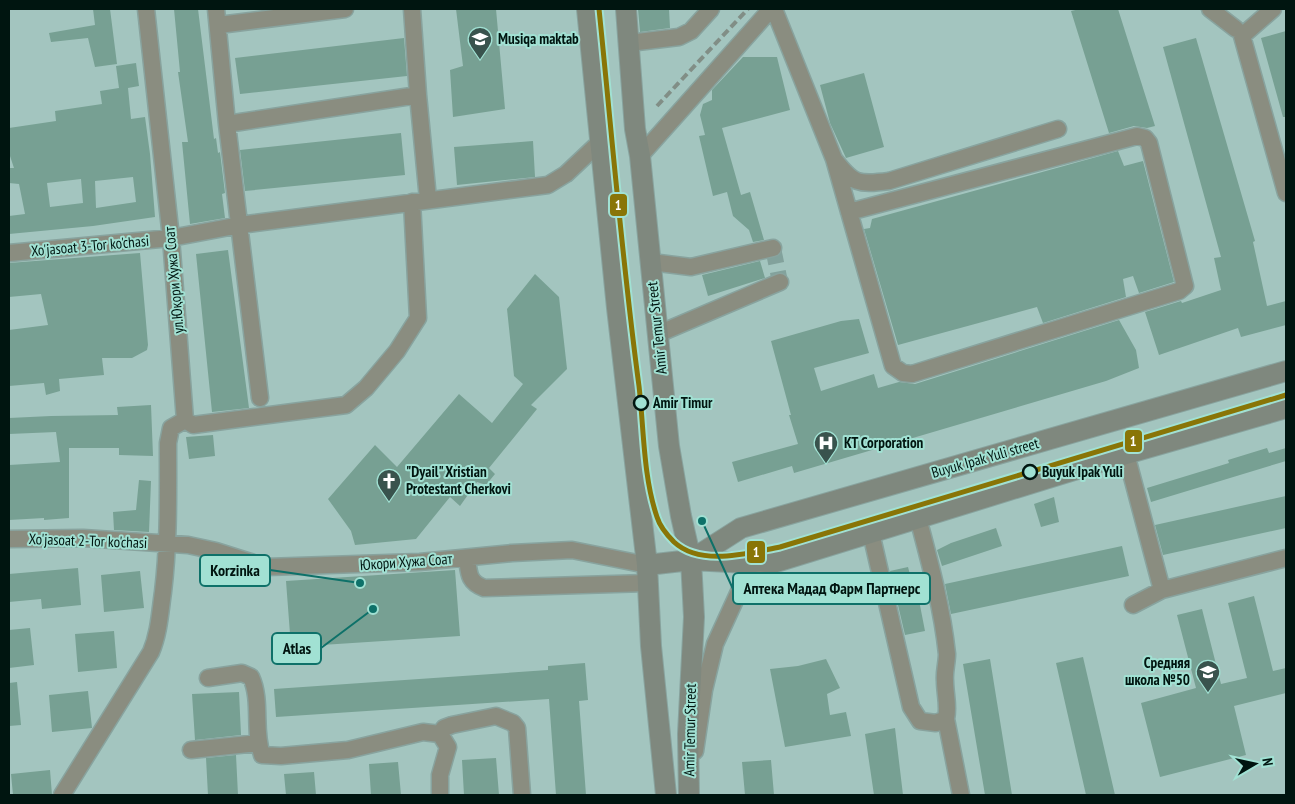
<svg xmlns="http://www.w3.org/2000/svg" width="1295" height="804" font-family="'PT Sans Narrow',sans-serif">
	<rect width="100%" height="100%" fill="#a3c5bf"/>
	<!-- building -->
	<path fill="#77a093" fill-rule="evenodd" d="M93,9H110L117,64L95,67L88,38L51,42L49,33L95,25Z
		M174,9H198L214,139L216,138L218,153L220,152L225,193L222,194L225,218L190,224L182,142H188L178,72H180Z
		M456,9H496L505,109L453,117L450,70L463,66Z
		M638,9H669L670,28L640,32Z
		M1080,9H1118L1155,126L1147,128L1134,126L1109,133L1071,11Z
		M1286,31V117H1283L1261,38Z
		M404,38L407,76L240,94L235,58Z
		M1196,38L1255,241L1253,242L1267,306L1286,301V325L1241,337L1238,328L1159,355L1145,312L1181,301L1182,303L1221,290L1214,258L1221,257L1163,47Z
		M743,57H777L790,110L722,128L741,195L750,192L764,240L753,242L749,230L733,216L727,192L713,196L699,136L705,135L700,115L703,104L712,100V90Z
		M136,63L139,86L128,88L131,119L145,117L150,154L155,217L93,226L9,234V216L25,214L19,184L9,183V168H14L9,153V128L56,121L55,111L102,104L100,91L119,88L116,66ZM133,177L136,202L96,208L95,181ZM81,179L83,203L50,207L47,183Z
		M864,73L884,147L846,158L830,123L820,85Z
		M401,133L405,175L245,191L240,150Z
		M533,141L535,177L457,185L454,147Z
		M1118,151L1124,166L1143,161L1174,282L1139,293L1133,276L1123,279L1126,297L1043,323L1037,307L898,345L864,229L870,228L872,219Z
		M228,250L249,408L212,412L196,254Z
		M140,253L148,345L147,350L132,358H102L104,375L59,379L60,391L46,395L44,383L9,386V330L48,325L41,294L9,297V263Z
		M760,261L765,278L708,296L702,275Z
		M535,274L559,297L567,369L531,405L537,409L489,468L495,474L486,485L477,482L460,506L450,497L416,539L355,545L351,531L328,499L375,445L397,467L459,394L492,423L523,384L514,376L507,309Z
		M859,319L869,353L814,368L821,391L874,374L878,388L899,382L915,384L1119,320L1136,350L1139,368L1106,381L794,473L792,466L738,482L732,462L798,444L789,415H791L771,341L841,321Z
		M151,405L153,456L119,455V448H69V518L44,520V518L9,520V465L60,462L56,432L9,434V418L51,416L118,415L117,407Z
		M213,435L215,456L189,459L186,437Z
		M1267,448L1269,453L1286,448V461L1151,502L1147,488L1229,463L1228,460Z
		M139,480L151,481L149,532L114,530L113,512L136,510Z
		M1286,496V528L1163,555L1155,525Z
		M1054,497L1059,522L1041,527L1034,504Z
		M996,528L1002,546L942,566L937,550L951,543Z
		M1122,546L1129,576L951,614L945,584Z
		M908,567L914,590H917L925,631L905,635L890,571Z
		M78,568L81,605L42,609L41,599L9,602V574Z
		M455,570L460,636L291,647L286,581Z
		M140,571L144,608L104,612L101,575Z
		M1254,596L1273,671L1286,668V693L1234,706L1246,755L1160,777L1141,703L1196,688L1177,615L1202,609L1221,684L1247,678L1228,603Z
		M30,628L34,665L9,668V630Z
		M114,631L117,668L78,672L75,634Z
		M1083,657L1115,795H1086L1056,663Z
		M826,659L840,688L827,694L830,715L846,712L851,736L785,747L770,669L798,666Z
		M990,659L1012,795H985L963,664Z
		M585,663L588,700L579,701L586,795H556L549,699L276,717L274,689L548,670V666Z
		M17,682L21,725L9,726V683Z
		M88,691L92,728L52,732L49,695Z
		M239,692L241,735L195,740L192,694Z
		M895,728L903,795H874L865,734Z
		M236,755L238,795H208L206,758Z
		M496,758L499,795H464L462,760Z
		M771,760L774,795H745L742,762Z
		M398,762L401,795H371L369,764Z
		M50,770L52,795H13L11,774Z
		M314,772L316,795H286L284,774Z"/>
	<g fill="none" stroke-linecap="round" stroke-linejoin="round">
		<!-- minor-tunnel -->
		<path stroke="#82a29c" stroke-width="16" stroke-dasharray="16 8" stroke-linecap="butt" d="M773,248L780,282"/>
		<!-- minor casing -->
		<g stroke="#88a39e" stroke-width="19">
			<path id="minor" d="M146,9L171,238L185,420
				M216,9L227,124L260,398
				M412,9L418,95L428,199
				M774,9L834,159C853,184 858,185 889,181L1058,129
				M1210,9L1236,29
				M1273,9L1242,36L1286,193
				M219,25L345,9
				M629,43L679,37L691,31L711,9
				M227,124L418,95
				M640,156L771,9
				M834,159L893,366L903,373L912,374L1179,291L1185,286L1149,143L1145,138L1137,136L849,212
				M9,253L171,238L240,225L548,185L566,174L600,142
				M651,262L691,267L773,248
				M658,334L780,282
				M185,420L193,425L346,405L366,388L397,351L418,318L412,202
				M1126,454L1162,590
				M871,533L911,707L920,721L936,723L946,719C949,706 945,694 945,681C944,672 947,663 947,654C942,607 930,563 918,518
				M9,539L83,538L188,545L216,551L266,567L420,562L512,553L572,550L647,565
				M467,558C469,573 468,582 484,588L647,583
				M1133,605L1162,590L1286,558
				M208,678L242,673L251,677C262,701 253,730 262,755L281,756L348,750L423,732L440,734L448,747L440,775V795
				M946,719L961,795
				M440,734L444,728L452,725L496,716L513,723L517,728L522,795
				M191,750L258,743
				M695,751L704,690L715,644L742,585L757,572L773,563
				M62,795L151,652C159,633 160,613 163,592C169,543 168,493 168,443L171,428L185,420"/>
		</g>
		<!-- major casing -->
		<g stroke="#88a39e" stroke-width="22">
			<path id="major" d="M587,9L617,308L647,565L651,646L666,795
				M626,9L635,129L640,156L669,446L681,516L691,560L694,617L688,734L689,795
				M691,560L741,528L1286,371
				M647,565L691,560L749,563L760,561L773,563L1126,454L1286,408"/>
		</g>
		<!-- minor -->
		<use href="#minor" stroke="#8a8d80" stroke-width="16"/>
		<!-- major -->
		<use href="#major" stroke="#7f887e" stroke-width="20"/>
		<!-- rail -->
		<path stroke="#818e86" stroke-width="4" stroke-dasharray="8 4" stroke-linecap="butt" d="M657,106L748,9"/>
		<!-- tram-1 casing -->
		<g stroke="#a1e1d3" stroke-width="9">
			<path id="tram-1" d="M599,9C612,135 622,261 639,386C644,429 643,476 657,517C660,527 667,535 674,542C701,567 748,553 780,547L1286,395"/>
		</g>
		<!-- tram-1 -->
		<use href="#tram-1" stroke="#897507" stroke-width="5"/>
	</g>
	<!-- icons -->
	<defs>
		<g id="school-pin" transform="scale(1.25)"><path d="M0 17L-7.5 6A9.5 9.5 0 1 1 7.5 6Z" fill="#39534d" stroke="#a1e1d3"/><path d="M0-5L7-2L0 1L-7-2ZM-4 1L0 2.5L4 1V4Q0 6-4 4Z" fill="#fff"/></g>
		<g id="hospital-pin" transform="scale(1.25)"><path d="M0 17L-7.5 6A9.5 9.5 0 1 1 7.5 6Z" fill="#39534d" stroke="#a1e1d3"/><path d="M-5-5h3v3.5h4V-5h3V5h-3V1.5h-4V5h-3Z" fill="#fff"/></g>
		<g id="church-pin" transform="scale(1.25)"><path d="M0 17L-7.5 6A9.5 9.5 0 1 1 7.5 6Z" fill="#39534d" stroke="#a1e1d3"/><path d="M-1.2-6h2.4v3.5h3.3v2.4h-3.3V6h-2.4V-.1h-3.3v-2.4h3.3Z" fill="#fff"/></g>
	</defs>
	<g fill-rule="evenodd">
		<use href="#school-pin" x="480" y="39"/>
		<use href="#hospital-pin" x="826" y="443"/>
		<use href="#church-pin" x="389" y="481"/>
		<use href="#school-pin" x="1208" y="672"/>
	</g>
	<!-- markers -->
	<g fill="#a1e1d3" stroke="#001510" stroke-width="2.5">
		<circle cx="641" cy="403" r="7"/>
		<circle cx="1030" cy="472" r="7"/>
	</g>
	<g text-anchor="middle" stroke-width="4" stroke-linejoin="round" paint-order="stroke">
		<!-- poi labels -->
		<g font-size="15" font-weight="bold" fill="#001510" stroke="#a1e1d3" text-anchor="start">
			<text x="498" y="44">Musiqa maktab</text>
			<text x="844" y="448">KT Corporation</text>
			<text x="406" y="477">"Dyail" Xristian<tspan x="406" dy="17">Protestant Cherkovi</tspan></text>
			<text x="1190" y="668" text-anchor="end">Средняя<tspan x="1190" dy="17">школа №50</tspan></text>
		</g>
		<!-- street labels -->
		<g font-size="15" fill="#001510" stroke="#a1e1d3">
			<text transform="translate(90 246) rotate(-5)" y="5">Xo'jasoat 3-Tor ko'chasi</text>
			<text transform="translate(174 280) rotate(-95)" y="5">ул.Юқори Хужа Соат</text>
			<text transform="translate(657 328) rotate(-96)" y="5">Amir Temur Street</text>
			<text transform="translate(985 458) rotate(-16)" y="5">Buyuk Ipak Yuli street</text>
			<text transform="translate(88 541) rotate(2)" y="5">Xo'jasoat 2-Tor ko'chasi</text>
			<text transform="translate(406 562) rotate(-4)" y="5">Юкори Хужа Соат</text>
			<text transform="translate(690 730) rotate(-89)" y="5">Amir Temur Street</text>
		</g>
		<!-- stop labels -->
		<g font-size="15" font-weight="bold" fill="#001510" stroke="#a1e1d3" text-anchor="start">
			<text x="653" y="408">Amir Timur</text>
			<text x="1042" y="477">Buyuk Ipak Yuli</text>
		</g>
	</g>
	<!-- callouts -->
	<path fill="none" stroke="#0e7169" stroke-width="2" d="M360 583L270 570M702 521L733 589M373 609L321 648"/>
	<g fill="#0e7169" stroke="#a1e1d3" stroke-width="2">
		<circle cx="360" cy="583" r="5"/>
		<circle cx="702" cy="521" r="5"/>
		<circle cx="373" cy="609" r="5"/>
	</g>
	<g fill="#a1e1d3" stroke="#0e7169" stroke-width="2">
		<rect x="200" y="555" width="70" height="31" rx="5"/>
		<rect x="733" y="573" width="197" height="31" rx="5"/>
		<rect x="272" y="633" width="49" height="31" rx="5"/>
	</g>
	<g font-size="16" text-anchor="middle" font-weight="bold" fill="#001510">
		<text x="235" y="576">Korzinka</text>
		<text x="832" y="594">Аптека Мадад Фарм Партнерс</text>
		<text x="297" y="654">Atlas</text>
	</g>
	<g stroke="#a1e1d3" stroke-width="2">
		<rect x="609" y="193" width="19" height="24" rx="5" fill="#897507"/>
		<rect x="1124" y="429" width="19" height="24" rx="5" fill="#897507"/>
		<rect x="746" y="540" width="20" height="24" rx="5" fill="#897507"/>
	</g>
	<g font-size="14" text-anchor="middle" font-weight="bold" fill="#fff">
		<text x="618" y="210">1</text>
		<text x="1133" y="446">1</text>
		<text x="756" y="557">1</text>
	</g>
	<!-- border -->
	<rect width="1295" height="804" fill="none" stroke="#001510" stroke-width="20"/>
	<!-- north arrow -->
	<g transform="translate(1255 764) rotate(81)" stroke="#a1e1d3" stroke-width="4" paint-order="stroke">
	<path d="M0-4L9 19L0 12L-9 19Z" fill="#001510"/>
	<text y="-8" font-size="14" font-weight="bold" text-anchor="middle" fill="#001510">N</text>
	</g>
</svg>
